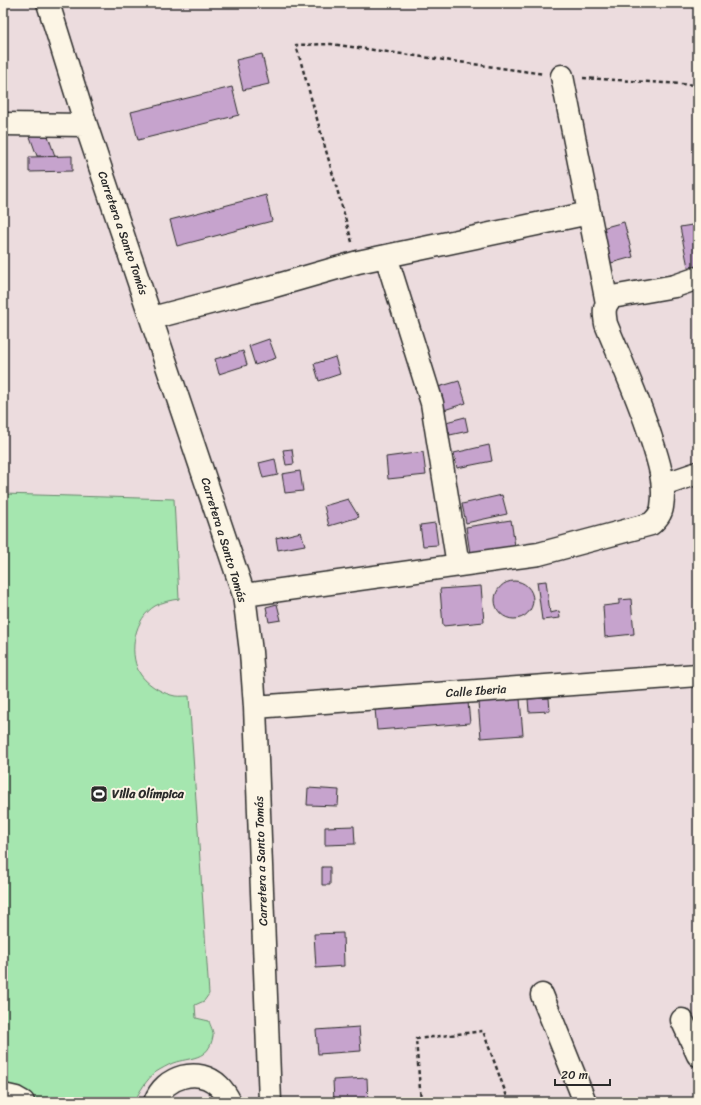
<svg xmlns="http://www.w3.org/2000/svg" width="701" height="1105" font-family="Sriracha,sans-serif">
	<rect width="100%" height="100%" fill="#ecdcde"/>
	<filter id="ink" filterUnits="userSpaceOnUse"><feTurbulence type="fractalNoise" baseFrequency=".025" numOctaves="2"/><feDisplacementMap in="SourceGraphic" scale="8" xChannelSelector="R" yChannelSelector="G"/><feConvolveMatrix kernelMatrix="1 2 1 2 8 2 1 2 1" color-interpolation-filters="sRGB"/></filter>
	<g filter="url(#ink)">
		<!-- green -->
		<path fill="#a5e6af" stroke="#68886d" d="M3,494L174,499L179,599C171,600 162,602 155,606C135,618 128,651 139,672C145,683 160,692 171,695C176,697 183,696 189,696L209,994L204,1001L195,1005L196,1018L209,1021C210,1025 214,1032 213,1036C209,1061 190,1057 173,1063C168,1065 161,1069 156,1072C146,1080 140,1091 134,1102H3Z"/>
		<!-- building -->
		<path fill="#c6a3cd" stroke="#2b2b2b" d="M262,54L269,84L243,90L236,60Z
			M232,87L239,115L138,140L131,112Z
			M47,133L55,156H37L29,134Z
			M72,156V171L29,172V157Z
			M266,195L272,221L177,246L170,220Z
			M624,222L633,257L611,263L602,228Z
			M698,224V266L688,267L680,227Z
			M269,339L276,358L255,365L249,346Z
			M243,351L247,365L219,374L215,359Z
			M335,357L340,374L319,381L314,364Z
			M459,381L466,403L438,412L431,389Z
			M465,417L468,431L450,435L446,422Z
			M489,445L492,461L457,468L454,453Z
			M292,449L294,464L286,465L283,450Z
			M423,452L426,475L388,479L386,457Z
			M275,459L278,475L263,478L259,463Z
			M300,471L303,491L285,493L282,474Z
			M502,495L507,514L466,523L462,504Z
			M348,499L359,517L329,526L324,506Z
			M511,520L515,546L470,553L466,527Z
			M435,523L438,545L423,546L420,525Z
			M301,532L305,545L278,550L276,538Z
			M546,581L550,613L559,611L560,618L542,620L537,582Z
			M495 600a19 19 0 1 1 38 0a19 19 0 1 1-38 0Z
			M481,586L484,622L443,626L440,589Z
			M631,599L634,634L605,637L603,606L619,604V600Z
			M277,604L281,620L269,622L266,607Z
			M696,695H698V710H696Z
			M549,698L550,711L529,712L528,699Z
			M520,699L523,735L481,738L478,702Z
			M468,702L470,723L377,730L375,709Z
			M308,788L339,790L338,806L307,805Z
			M354,826L355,844L325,845V827Z
			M322,867H330V885H322Z
			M343,933L344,966L316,968L314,934Z
			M359,1027L361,1051L318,1054L316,1030Z
			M367,1078L368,1102H334L333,1080Z"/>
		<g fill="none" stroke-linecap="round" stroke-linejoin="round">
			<!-- minor casing -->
			<g stroke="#2b2b2b" stroke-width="25">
				<path id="minor" d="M48,3L86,125L244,595L251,652L255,707L270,1102
					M562,76L607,303
					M3,124L86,125
					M386,256L432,403L458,565
					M152,318L271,287L358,262L589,213
					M663,485L698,473
					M244,595L539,554L651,524C656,519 661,515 662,507C666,482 658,459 650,435C638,397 621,361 606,324C604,312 603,306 612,297L675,286L698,278
					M255,707L698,675
					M542,995L585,1102
					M682,1020L698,1055
					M3,1095L16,1098L23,1102
					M155,1102C164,1076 199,1066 219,1086C224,1091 227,1096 230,1102"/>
			</g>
			<!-- path -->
			<path stroke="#2b2b2b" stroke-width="2.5" stroke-dasharray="4 3" stroke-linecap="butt" d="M583,78L698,85
				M352,242L296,45L331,44L544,74
				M421,1102L416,1039L483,1031L509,1102"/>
			<!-- minor -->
			<use href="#minor" stroke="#fcf5e5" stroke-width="22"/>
		</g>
	</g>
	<!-- icons -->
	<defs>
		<g id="stadium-square" transform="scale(0.9)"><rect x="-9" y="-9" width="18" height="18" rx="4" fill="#2b2b2b" stroke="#fcf5e5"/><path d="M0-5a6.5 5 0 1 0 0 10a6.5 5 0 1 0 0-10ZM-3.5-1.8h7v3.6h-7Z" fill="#fff"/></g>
	</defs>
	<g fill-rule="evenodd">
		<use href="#stadium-square" x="99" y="794"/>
	</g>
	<g text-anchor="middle" stroke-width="4" stroke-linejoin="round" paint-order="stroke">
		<!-- street labels -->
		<g font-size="12" fill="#2b2b2b" stroke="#fcf5e5">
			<text transform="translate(123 233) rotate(71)" y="4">Carretera a Santo Tomás</text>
			<text transform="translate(224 540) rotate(73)" y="4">Carretera a Santo Tomás</text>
			<text transform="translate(476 691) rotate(-4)" y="4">Calle Iberia</text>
			<text transform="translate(261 861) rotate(-92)" y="4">Carretera a Santo Tomás</text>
		</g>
		<!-- poi labels -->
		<g font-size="12" font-weight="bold" fill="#2b2b2b" stroke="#fcf5e5" text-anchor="start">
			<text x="112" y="798">Villa Olímpica</text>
		</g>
	</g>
	<!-- margin -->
	<rect width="701" height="1105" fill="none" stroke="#fcf5e5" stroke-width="16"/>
	<rect x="8" y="8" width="685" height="1089" fill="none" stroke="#2b2b2b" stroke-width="1.5" filter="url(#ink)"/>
	<!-- scale -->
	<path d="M555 1079v6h55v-6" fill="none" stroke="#2b2b2b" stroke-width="2"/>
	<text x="561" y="1079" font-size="12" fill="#2b2b2b" stroke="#fcf5e5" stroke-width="3" paint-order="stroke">20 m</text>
</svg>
